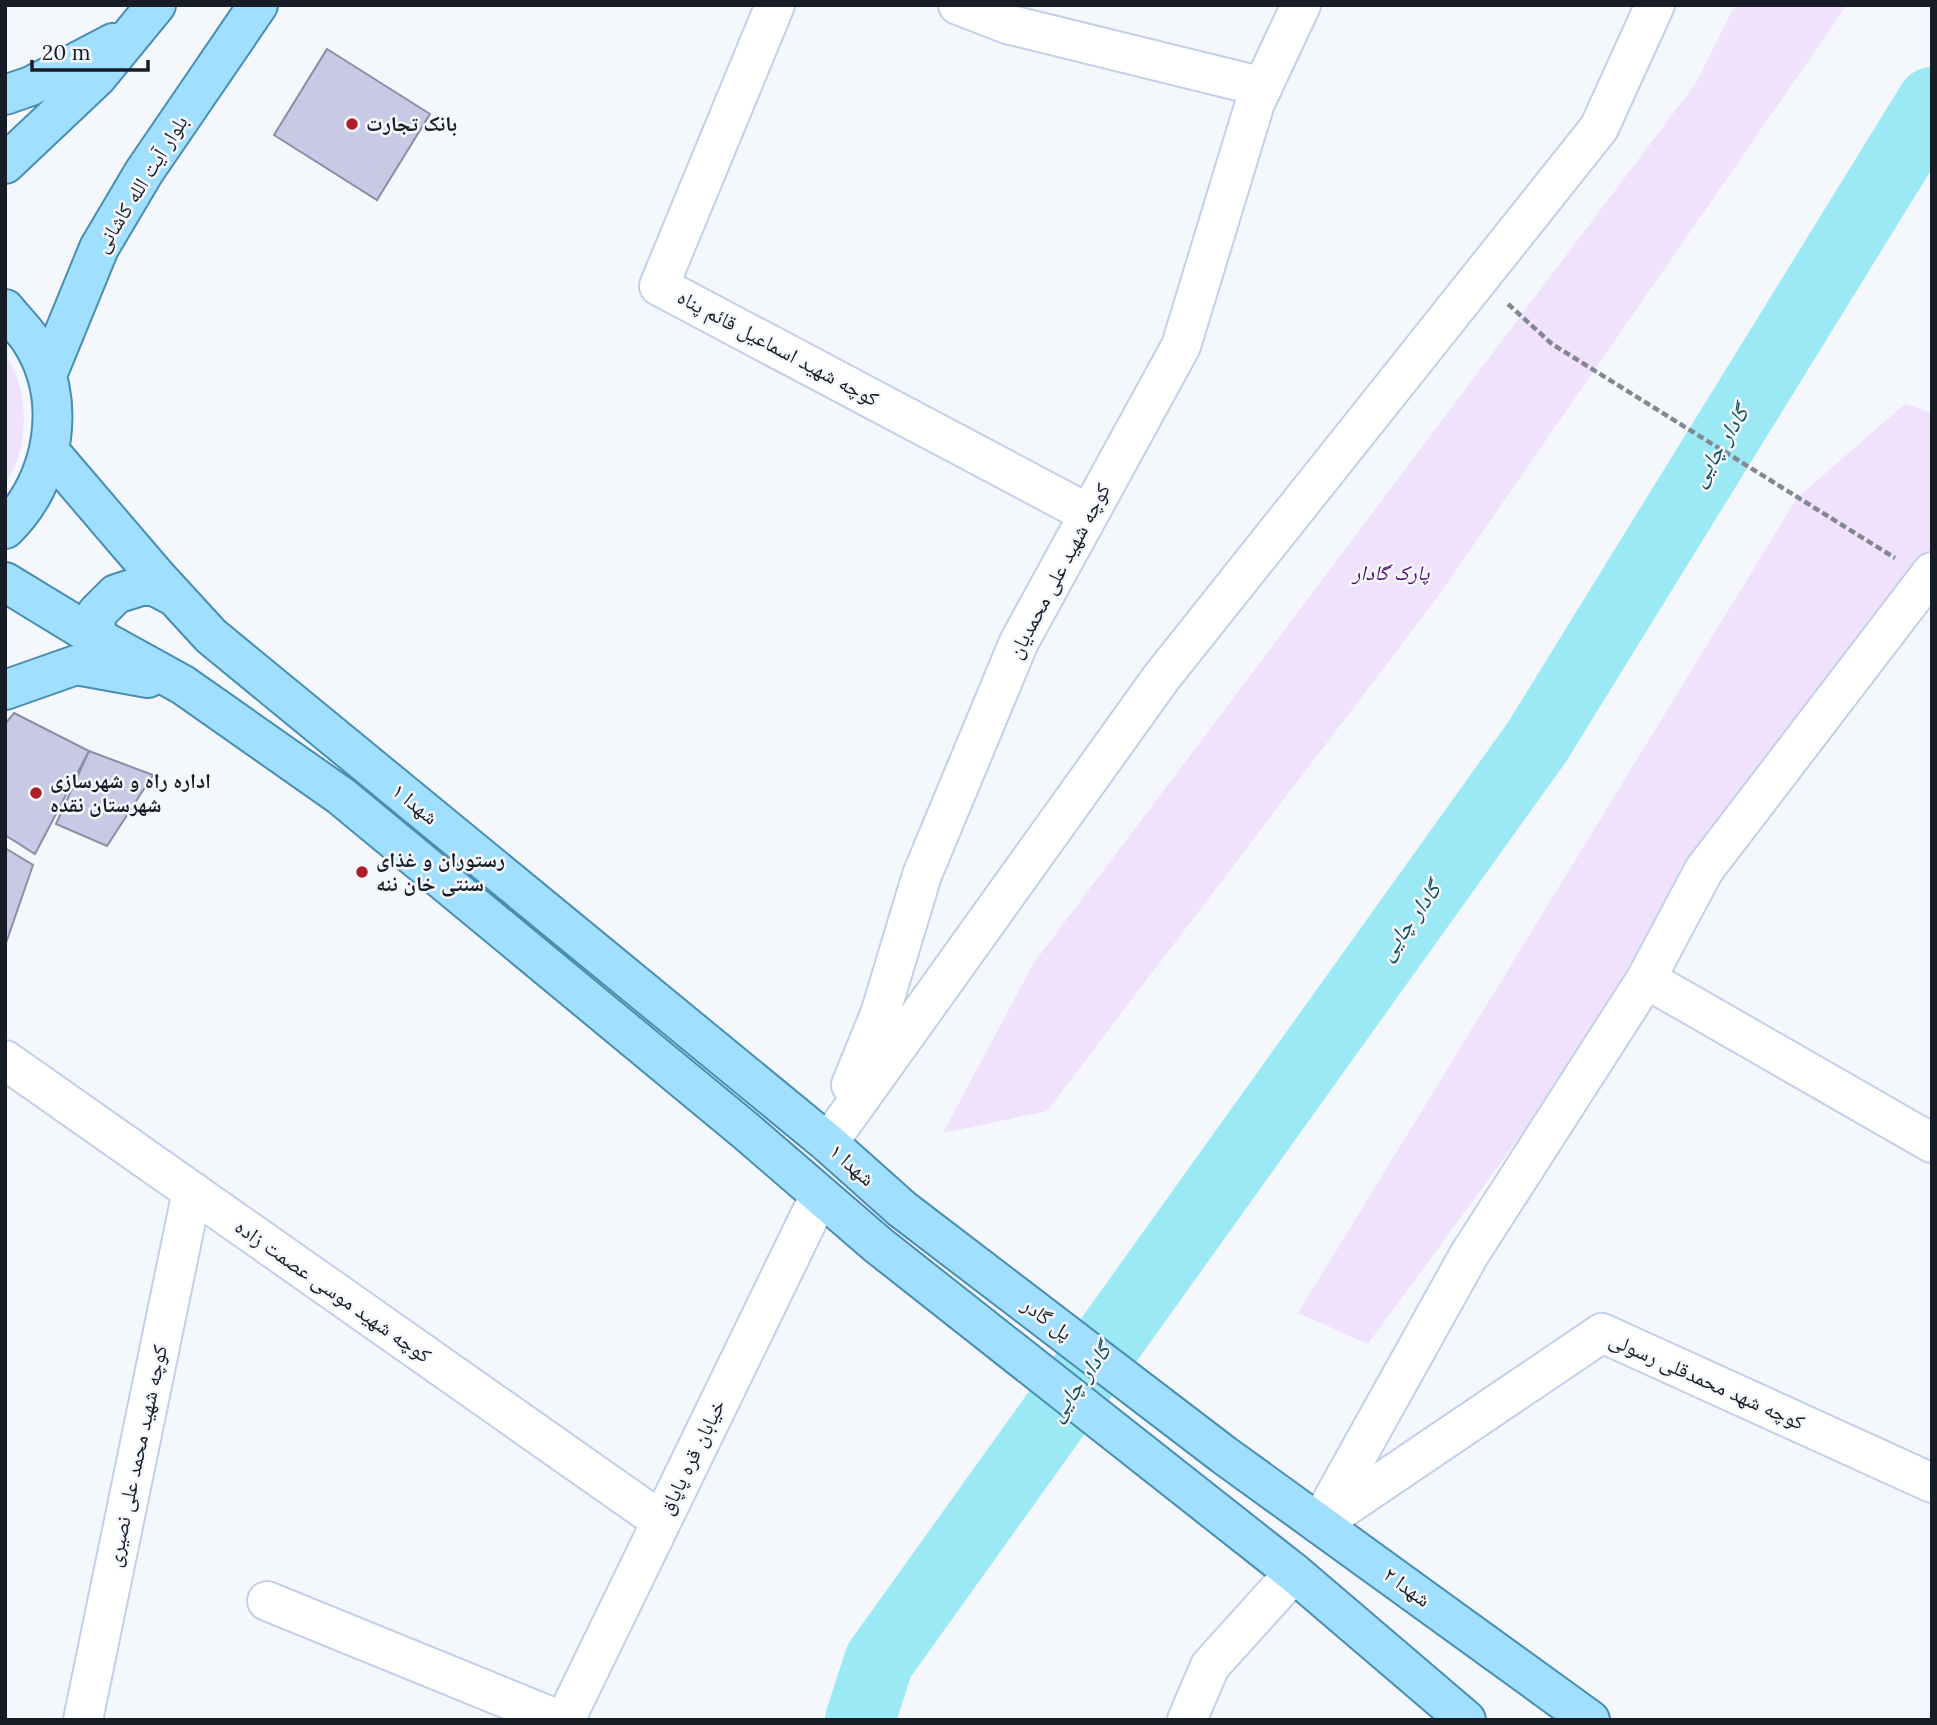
<svg xmlns="http://www.w3.org/2000/svg" width="1937" height="1725" font-family="Lora,'Noto Naskh Arabic',serif">
	<rect width="100%" height="100%" fill="#f4f8fd"/>
	<!-- green -->
	<path fill="#f0e1fd" d="M1735,5H1847L1436,599L1047,1111L943,1133L1033,964L1696,83Z
		M5,353C30,393 30,445 5,485Z
		M1905,404L1932,413V571L1929,578L1368,1344L1298,1313L1797,498Z"/>
	<g fill="none" stroke-linecap="round" stroke-linejoin="round">
		<!-- river -->
		<path stroke="#9ce9f6" stroke-width="70" d="M860,1720L879,1661L1537,742L1932,102"/>
	</g>
	<!-- building -->
	<path fill="#c8c9e4" stroke="#8d8da7" stroke-width="2" d="M327,49L430,114L377,200L274,135Z
		M14,713L89,751L35,854L5,835V724Z
		M89,751L153,775L107,846L56,824Z
		M5,848L33,865L5,946Z"/>
	<g fill="none" stroke-linecap="round" stroke-linejoin="round">
		<!-- minor casing -->
		<g stroke="#c1d1e9" stroke-width="42">
			<path id="minor" d="M775,5L659,286L1089,514
				M958,5L1007,24L1263,87
				M1646,979L1932,1143
				M5,1060L661,1521
				M851,1085L880,1014L922,875L1019,642L1181,346L1255,103L1301,5
				M828,1143L1161,678L1599,128L1655,5
				M1324,1521L1602,1333L1932,1483
				M1319,1524L1469,1255L1646,979L1704,870L1932,572
				M267,1601L559,1720
				M83,1720L192,1191
				M565,1720L820,1195
				M1187,1720L1210,1666L1294,1573"/>
		</g>
		<!-- major casing -->
		<g stroke="#488db2" stroke-width="42">
			<path id="major" d="M5,95L31,86L113,43
				M5,164L97,77L156,5
				M5,309C13,319 23,329 30,339C69,399 55,481 5,529
				M47,375L99,248L144,172L258,5
				M50,452L156,576L211,636L828,1143L902,1209L1224,1455L1590,1720
				M5,582L87,632L183,685L341,796L746,1131L878,1245L1294,1573L1466,1720
				M94,636L97,613L116,594L141,586H154L175,597
				M5,690L76,665L148,678"/>
		</g>
		<!-- path -->
		<path stroke="#83888f" stroke-width="4.5" stroke-dasharray="7 3.5" stroke-linecap="butt" d="M1508,304L1552,344L1895,558"/>
		<!-- minor -->
		<use href="#minor" stroke="#fff" stroke-width="38"/>
		<!-- major -->
		<use href="#major" stroke="#a1dffe" stroke-width="38"/>
	</g>
	<!-- markers -->
	<g fill="#b01e28" stroke="#f4f8fd" stroke-width="2.5">
		<circle cx="352" cy="124" r="7"/>
		<circle cx="36" cy="793" r="7"/>
		<circle cx="362" cy="872" r="7"/>
	</g>
	<g text-anchor="middle" stroke-width="5" stroke-linejoin="round" paint-order="stroke">
		<!-- poi labels -->
		<g font-size="21" font-weight="bold" fill="#171d26" stroke="#f4f8fd" text-anchor="start">
			<text x="366" y="131">بانک تجارت</text>
			<text x="50" y="788">اداره راه و شهرسازی<tspan x="50" dy="24">شهرستان نقده</tspan></text>
			<text x="376" y="867">رستوران و غذای<tspan x="376" dy="24">سنتی خان ننه</tspan></text>
		</g>
		<!-- street labels -->
		<g font-size="21" fill="#171d26" stroke="#f4f8fd">
			<text transform="translate(141 184) rotate(-58)" y="7">بلوار آیت الله کاشانی</text>
			<text transform="translate(778 348) rotate(28)" y="7">کوچه شهید اسماعیل قائم پناه</text>
			<text transform="translate(1059 571) rotate(-62)" y="7">کوچه شهید علی محمدیان</text>
			<text transform="translate(415 804) rotate(39)" y="7">شهدا ۱</text>
			<text transform="translate(852 1165) rotate(41)" y="7">شهدا ۱</text>
			<text transform="translate(333 1291) rotate(35)" y="7">کوچه شهید موسی عصمت زاده</text>
			<text transform="translate(1047 1319) rotate(37)" y="7">پل گادر</text>
			<text transform="translate(1707 1381) rotate(24)" y="7">کوچه شهد محمدقلی رسولی</text>
			<text transform="translate(137 1456) rotate(-78)" y="7">کوچه شهید محمد علی نصیری</text>
			<text transform="translate(692 1457) rotate(-64)" y="7">خیابان قره پاپاق</text>
			<text transform="translate(1407 1587) rotate(36)" y="7">شهدا ۲</text>
		</g>
		<!-- park labels -->
		<g font-size="21" font-style="italic" fill="#4e0972" stroke="#f4f8fd">
			<text x="1391" y="580">پارک گادار</text>
		</g>
		<!-- water labels -->
		<g font-size="23" font-style="italic" fill="#0e515a" stroke="#f4f8fd">
			<text transform="translate(1719 446) rotate(-58)" y="8">گادار چایی</text>
			<text transform="translate(1409 921) rotate(-54)" y="8">گادار چایی</text>
			<text transform="translate(1079 1382) rotate(-54)" y="8">گادار چایی</text>
		</g>
	</g>
	<!-- border -->
	<rect width="1937" height="1725" fill="none" stroke="#171d26" stroke-width="14"/>
	<!-- scale -->
	<path d="M32 60v10h116v-10" fill="none" stroke="#171d26" stroke-width="3.5"/>
	<text x="42" y="60" font-size="21" fill="#171d26" stroke="#f4f8fd" stroke-width="5" paint-order="stroke">20 m</text>
</svg>
